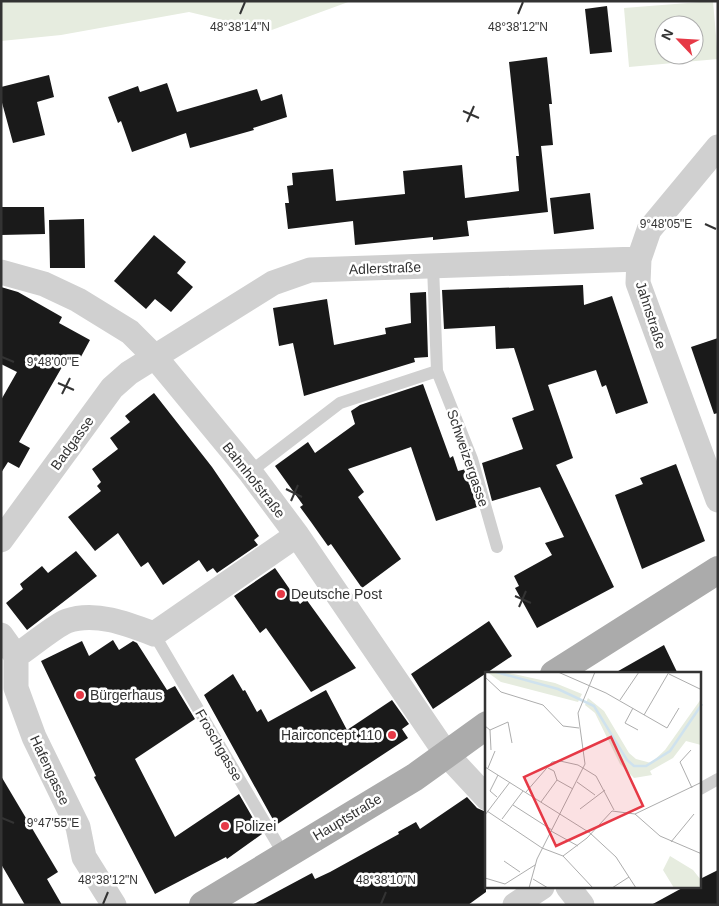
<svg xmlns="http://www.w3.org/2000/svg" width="719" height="906" font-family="Arial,sans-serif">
	<rect width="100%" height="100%" fill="#fff"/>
	<!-- green -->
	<path fill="#e6ecdf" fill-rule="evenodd" d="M1,1H351L269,31L189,12L61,35L1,41Z
		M713,1L718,59L629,67L624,8ZM664,25H694V55H664Z"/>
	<!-- building -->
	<path fill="#1a1a1a" d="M607,6L612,52L590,54L585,9Z
		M547,57L552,104H549L553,145L541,146L548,212L467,221L469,236L433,240V237L355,245L353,221L288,229L285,203H289L287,186L293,185L292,173L333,169L336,201L405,194L403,171L462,165L465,198L519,191L516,156H519L509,62Z
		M49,75L54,97L37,102L45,135L13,143L1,99V87Z
		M167,83L177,112L257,89L261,101L282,94L287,117L253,128L254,130L190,148L186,133L132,152L121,121L118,123L108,97L138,86L140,92Z
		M590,193L594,229L554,234L550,198Z
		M1,207H44L45,234L1,235Z
		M84,219L85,268H50L49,220Z
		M154,235L186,262L177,273L193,287L171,312L155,299L146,309L114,281Z
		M583,285L584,305L612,296L648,403L616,414L606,385L602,387L596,370L548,385L573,458L556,465L614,587L537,628L515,588L519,586L514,576L552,555L545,543L564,537L540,487L492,501L482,463L523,449L512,418L534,410L514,348L496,349L495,326L444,329L442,290Z
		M1,287L18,292L62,317L59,323L90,340L76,366L66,360L19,442L30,448L19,468L8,462L1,473V400L17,372L1,364Z
		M426,292L428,357L414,358L415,362L304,396L293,343L279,346L273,308L327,299L334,345L386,334L385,328L411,323L410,293Z
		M718,338V413L714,414L691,347Z
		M423,384L450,458L453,456L458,471L466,469L477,507L436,521L411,447L348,469L364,492L358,497L401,559L362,588L331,544L328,546L311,522L300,507L303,505L275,466L308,442L315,453L355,424L351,411L360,405Z
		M154,393L212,467L259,536L254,540L258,545L217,573L213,568L207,572L199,560L163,585L148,562L141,567L118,533L95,551L68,517L101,491L97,486L101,482L92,469L118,449L110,438L130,422L125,416Z
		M676,464L705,541L642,569L615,495L643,484L640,478Z
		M76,551L97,576L27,630L6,603L23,589L20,584L42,566L48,573Z
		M275,568L300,604L306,599L356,668L311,692L266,628L260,633L234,596Z
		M489,621L512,656L433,709L411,674Z
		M113,640L119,650L133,641L137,643L167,690L175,686L195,719L135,759L175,837L239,794L262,834L227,859L226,857L155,894L94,777L96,776L41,661L82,641L89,656Z
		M664,645L678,674H613Z
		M233,674L243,691L245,690L257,712L261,709L268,722L326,690L347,730L392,700L409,724L402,729L408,738L276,825L204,695Z
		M1,776L58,872L47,879L62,905H25L1,864Z
		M467,797L477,808L486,812V892L468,905H252L312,873L315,879L330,872L399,834L398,832L416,822L420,829Z
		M718,870V905H651L684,887H700V879Z"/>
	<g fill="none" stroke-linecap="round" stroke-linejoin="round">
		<!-- service -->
		<path stroke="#d0d0d0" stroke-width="12" d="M433,266L437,371L472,459L497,547
			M250,472L340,403L437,371
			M154,634L284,855
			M700,789L718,779"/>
		<!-- minor -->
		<path stroke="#d0d0d0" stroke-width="25" d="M718,147L649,230L639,259L638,283L718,500
			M1,272L44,284L78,300L130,332L155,357L250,472L297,535L447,755L487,798
			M1,540L112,388L129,373L273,283L310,270L639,259
			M1,635L16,656
			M16,656C30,647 53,627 67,621C95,611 128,624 154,634L297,535
			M16,656V688L34,737L78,827L84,857L114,905
			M568,887L582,905
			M515,905L542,887"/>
		<!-- primary -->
		<path stroke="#ababab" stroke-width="28" d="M554,674L718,570
			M203,905L415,777L487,725"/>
	</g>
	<!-- ticks -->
	<path fill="none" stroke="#333" stroke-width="2" d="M240,14L245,2M518,14L523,2M463,111L479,118M467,122L474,106M705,224L716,229M2,357L14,362M58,383L74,390M62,394L70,378M286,489L302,497M291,501L298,485M515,596L531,603M519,607L526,591M2,818L14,823M103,904L108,892M381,904L386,892"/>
	<!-- markers -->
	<g fill="#e63946" stroke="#fff" stroke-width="2">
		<circle cx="281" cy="594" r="5"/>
		<circle cx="80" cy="695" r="5"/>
		<circle cx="392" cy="735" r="5"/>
		<circle cx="225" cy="826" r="5"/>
	</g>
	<g text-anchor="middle" stroke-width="5" stroke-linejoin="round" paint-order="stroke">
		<!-- street labels -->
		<g font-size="14" fill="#333" stroke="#fff">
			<text transform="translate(385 268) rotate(-2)" y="5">Adlerstraße</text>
			<text transform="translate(651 315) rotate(72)" y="5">Jahnstraße</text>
			<text transform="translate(72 443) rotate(-54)" y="5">Badgasse</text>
			<text transform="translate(468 458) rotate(71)" y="5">Schweizergasse</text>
			<text transform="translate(254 480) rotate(52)" y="5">Bahnhofstraße</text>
			<text transform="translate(219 745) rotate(60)" y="5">Froschgasse</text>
			<text transform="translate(50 770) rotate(65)" y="5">Hafengasse</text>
			<text transform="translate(347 817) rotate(-31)" y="5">Hauptstraße</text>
		</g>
		<!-- poi labels -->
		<g font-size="14" fill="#333" stroke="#fff" text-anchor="start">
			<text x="291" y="599">Deutsche Post</text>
			<text x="90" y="700">Bürgerhaus</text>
			<text x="382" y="740" text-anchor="end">Hairconcept 110</text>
			<text x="235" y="831">Polizei</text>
		</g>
	</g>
	<!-- overview -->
	<g transform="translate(485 672)">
		<rect width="216" height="216" fill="#fff"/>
		<path d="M2,0H19L70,11L97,22L93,30L16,10ZM103,26L119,39L144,81L151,87L166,91L180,78L216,27V73L201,69L188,86L165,99L167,103L149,106L135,92L110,41L100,33ZM185,184L208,198L216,208V216H189L178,198Z" fill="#e6ecdf"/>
		<path fill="none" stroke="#cfe2ee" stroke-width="2.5" d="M11,0L73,17L109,34L142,88L149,94H161L185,79L217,32"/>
		<path fill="none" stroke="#adadad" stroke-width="1" d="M73,0L121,21L182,56L194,36M184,2L217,18M0,5L16,20L58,33L78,54L94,56M135,28L154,0M148,36L140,51L153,58M159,43L184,0M0,54L5,58L6,78M5,58L23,50L27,71M206,78L195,90L207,116M0,95L105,161L131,185L151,216M3,96L10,79M63,96L69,99L72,108L88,117M92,110L110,123M41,120L67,90L75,89L93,93L111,104L129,138M12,125L5,119L13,103M56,130L72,108M28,133L67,158M95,137L120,118M2,139L57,176L78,184L102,166L127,139L150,142L217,110M150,142L175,164L217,182M0,143L25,110M17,147L38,119M66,159L93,174M186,170L209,142M78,184L108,216M19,189L35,200M0,206L20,212L50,193M48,207L63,216M44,216L52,187L100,92L93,41L110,0M127,216L144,205"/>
		<path fill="#e63946" fill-opacity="0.15" stroke="#e63946" stroke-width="2.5" d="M126,65L158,134L71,174L39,105Z"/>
		<rect width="216" height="216" fill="none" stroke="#333" stroke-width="2.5"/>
	</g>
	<g font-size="12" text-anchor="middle" fill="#333" stroke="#fff" stroke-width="5" stroke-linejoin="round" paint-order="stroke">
		<text x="240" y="31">48°38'14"N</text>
		<text x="518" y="31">48°38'12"N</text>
		<text x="666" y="228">9°48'05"E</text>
		<text x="53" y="366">9°48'00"E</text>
		<text x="53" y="827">9°47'55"E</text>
		<text x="108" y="884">48°38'12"N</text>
		<text x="386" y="884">48°38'10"N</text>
	</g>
	<!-- border -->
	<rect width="719" height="906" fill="none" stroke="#333333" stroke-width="5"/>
	<!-- north arrow -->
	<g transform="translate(679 40) rotate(295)"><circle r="24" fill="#ffffff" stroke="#adadad"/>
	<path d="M0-4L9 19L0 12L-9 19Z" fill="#e63946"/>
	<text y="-8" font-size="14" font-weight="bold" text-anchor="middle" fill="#333333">N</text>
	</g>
</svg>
